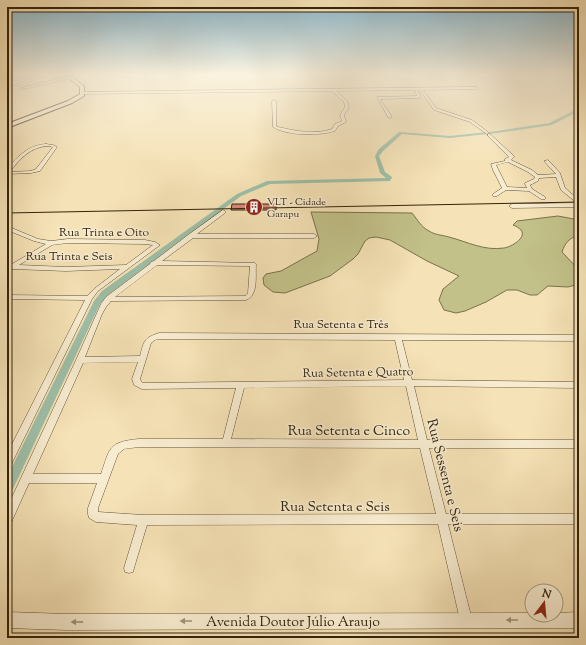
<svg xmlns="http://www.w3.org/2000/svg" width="586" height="645" font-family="'Sorts Mill Goudy',serif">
	<rect width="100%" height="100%" fill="#f5e2b6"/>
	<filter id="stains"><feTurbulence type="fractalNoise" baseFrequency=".005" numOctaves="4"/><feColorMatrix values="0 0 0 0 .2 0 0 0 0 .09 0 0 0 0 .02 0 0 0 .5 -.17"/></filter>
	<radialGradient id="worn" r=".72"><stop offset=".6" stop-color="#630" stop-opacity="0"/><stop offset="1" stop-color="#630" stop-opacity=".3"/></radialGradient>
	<!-- green -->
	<path fill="#c2c189" stroke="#7a724c" d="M311,212L412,213C417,219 421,227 429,231C435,235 442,235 449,237C468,242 484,251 504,248C511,247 527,238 521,230C519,228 516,226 513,225L517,221L558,216L579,220V235C569,238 565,243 562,252L579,270V284L568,287L548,286L537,295H530L517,290H507L486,302L465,311L456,313L444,310L439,300L443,289L459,276L427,261L390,240L376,237L369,238L365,241L358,254L353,259L330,276L285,293L273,292L264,285L263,278L266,274L281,271L317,251L319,239Z"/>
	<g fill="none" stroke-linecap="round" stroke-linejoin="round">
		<!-- canal -->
		<path fill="#9dbfa8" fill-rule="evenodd" d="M579,108V111L552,125L497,133L450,138L402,134L383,151L379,156L385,172L392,177L390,181L270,184L241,196L108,295L100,304L11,493L7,494V477L94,301L102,291L237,194L267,181L386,178L380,173L375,156L379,149L399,132L450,136L497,131L549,123Z"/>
	</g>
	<!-- building -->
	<path fill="#d78b7b" stroke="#33230e" d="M232,204H276V210H231Z"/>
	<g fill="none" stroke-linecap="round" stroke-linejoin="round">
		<!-- minor casing -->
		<g stroke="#645338" stroke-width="1">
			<path id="minor" d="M30,75H35L7,83V81Z
				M36,75L43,76L17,86L14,85L38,76Z
				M71,76L72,78L23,89L21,88Z
				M477,87L478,89L423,90L436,108L472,120L488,132L489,133L487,134L470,122L434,110L420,90H417L421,97L419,98L380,99L392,117L390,118L388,117L377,97L417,96L415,90L336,91L347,101L349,107L344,115L346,122L338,126L335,131C320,136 286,136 273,127L272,101L274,100L276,101V126L278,127C296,131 315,135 332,129L335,124L342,121L340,115L345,107L344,102L332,91L83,94L81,93L83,92Z
				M488,134H490L514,156V157L511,160L532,170L538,175L556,174L544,161L548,160L560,173L565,188L579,200V207L512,208L509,206L512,204L577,203L561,190L556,177L539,178L538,181L530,185L532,189L545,197V199H541L529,191L506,190L497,196H493V194L502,188L493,170L491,164L505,161V159L509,157L488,136ZM508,162L528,172L535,177L534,179L525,183V184L527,188L507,187L496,165Z
				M46,144L53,145L57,147L40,171L31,173L7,174V168C19,156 28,145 46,144ZM48,146L53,147L36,169L31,171L9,172C21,159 29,147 48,146Z
				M223,210L226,212L225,213L197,234H314L317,236L314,238H193L162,261L255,263L256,264C255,275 259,295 246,300L111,301L106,307L102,314L85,357L140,356C144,342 143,338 159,333L579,335V341L402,340L412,380L579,382V388L414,386L427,440H579V448H429L446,514H579V524H448L472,620L470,624L466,626L462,624L460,620L438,524L147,525L134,568L133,572L129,573L125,572L124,568L137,525L96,522L89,518L88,514V508L97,483H29L11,523L7,524V508L76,360L101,304L106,297L150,264L151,262L154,261L188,235ZM157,265L250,266L248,293L245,296L115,297ZM159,339L395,340L404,380L143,383L141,381L140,379L151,343L155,340ZM138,362L132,379L134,385L142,389L236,388L223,439H139C108,442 110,448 101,474H33L83,363ZM406,386L418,440L231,439L244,388ZM139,447L420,448L436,514L143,515L98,512V508L118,454L124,449Z
				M7,226L38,239L51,241L68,239L145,240L155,242L160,245L98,291L92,299L10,467L7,468V454L85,300L7,299V295L87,296L94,289L120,269L66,271L13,269L7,272V267L46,244L34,241L7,230ZM68,243L145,244L153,245L126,265L66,267L19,265L52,245Z"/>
		</g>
		<!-- tertiary casing -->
		<g stroke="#645338" stroke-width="1">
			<path id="tertiary" d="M7,612L67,614L532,613V615H556V613L579,612V628L67,630L7,628Z"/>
		</g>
		<!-- secondary casing -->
		<g stroke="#33230e" stroke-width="2">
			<path id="secondary" d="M65,75H69L84,86V96L72,103L7,128V124L68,101L80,94V87Z"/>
		</g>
		<!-- minor -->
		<use href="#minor" fill="#f8ecd0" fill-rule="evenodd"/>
		<!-- tertiary -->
		<use href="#tertiary" fill="#f8ecd0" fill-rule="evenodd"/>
		<!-- secondary -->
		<use href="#secondary" fill="#f8ecd0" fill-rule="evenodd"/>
		<!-- tram -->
		<path stroke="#33230e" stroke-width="1" d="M7,213L579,202"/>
	</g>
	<!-- one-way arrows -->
	<defs><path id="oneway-solid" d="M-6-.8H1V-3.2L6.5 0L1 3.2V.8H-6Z"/></defs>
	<g fill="#9f9279">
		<use href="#oneway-solid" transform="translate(512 620) rotate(180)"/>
		<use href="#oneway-solid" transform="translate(186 621) rotate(180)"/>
		<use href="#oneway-solid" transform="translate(77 622) rotate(179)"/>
	</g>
	<!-- sky -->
	<linearGradient id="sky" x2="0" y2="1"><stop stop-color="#8ab8ce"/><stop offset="0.45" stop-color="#faf2de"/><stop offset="1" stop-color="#faf2de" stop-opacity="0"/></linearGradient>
	<rect width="586" height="165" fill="url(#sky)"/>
	<!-- icons -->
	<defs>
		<g id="building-disc" transform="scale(0.9)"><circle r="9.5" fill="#8f2418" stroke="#f8ecd0"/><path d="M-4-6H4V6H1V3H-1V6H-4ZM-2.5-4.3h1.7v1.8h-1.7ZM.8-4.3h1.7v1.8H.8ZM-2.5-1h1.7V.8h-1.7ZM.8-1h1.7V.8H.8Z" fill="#fff"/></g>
	</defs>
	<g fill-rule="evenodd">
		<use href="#building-disc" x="254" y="207"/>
	</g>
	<g text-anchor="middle" stroke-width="3" stroke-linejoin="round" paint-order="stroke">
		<!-- far-poi labels -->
		<g font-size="10" fill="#33230e" stroke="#f8ecd0" text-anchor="start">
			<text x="267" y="205">VLT - Cidade<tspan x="267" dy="12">Garapu</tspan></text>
		</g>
		<!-- street labels -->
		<g font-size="12" fill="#33230e" stroke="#f8ecd0">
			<text x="104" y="236">Rua Trinta e Oito</text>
			<text x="69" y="260">Rua Trinta e Seis</text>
			<text x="341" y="328">Rua Setenta e Três</text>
			<text transform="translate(358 372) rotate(-1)" y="4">Rua Setenta e Quatro</text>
		</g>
		<!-- near-street labels -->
		<g font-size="14" fill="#33230e" stroke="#f8ecd0">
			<text x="349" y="435">Rua Setenta e Cinco</text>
			<text transform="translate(446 475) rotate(76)" y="5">Rua Sessenta e Seis</text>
			<text x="335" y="511">Rua Setenta e Seis</text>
			<text x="293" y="626">Avenida Doutor Júlio Araujo</text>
		</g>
	</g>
	<!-- margin -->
	<rect width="586" height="645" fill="none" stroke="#f5e2b6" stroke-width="24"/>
	<rect x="8" y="8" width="570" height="629" fill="none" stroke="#33230e" stroke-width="2"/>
	<rect x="12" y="12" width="562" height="621" fill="none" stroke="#33230e"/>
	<!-- north arrow -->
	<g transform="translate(544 603) rotate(16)"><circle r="19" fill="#f8ecd0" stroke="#a99c82"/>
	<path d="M0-3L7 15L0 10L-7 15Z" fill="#8f2418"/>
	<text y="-6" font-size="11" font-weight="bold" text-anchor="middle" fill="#33230e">N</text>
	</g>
	<rect width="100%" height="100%" filter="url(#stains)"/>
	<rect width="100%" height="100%" fill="url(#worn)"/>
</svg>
